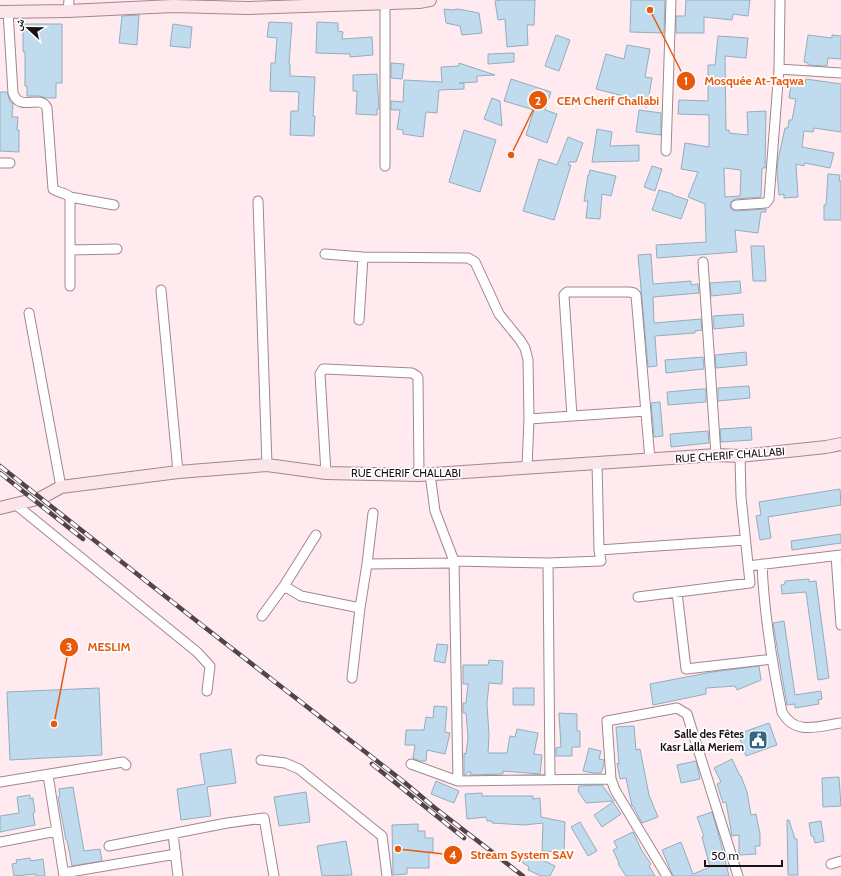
<svg xmlns="http://www.w3.org/2000/svg" width="841" height="876" font-family="Cabin,'Noto Naskh Arabic',sans-serif">
	<rect width="100%" height="100%" fill="#ffebef"/>
	<!-- building -->
	<path fill="#c0dbed" stroke="#93adbe" fill-rule="evenodd" d="M501,0H535L534,25H527L528,45L507,47L505,19L498,20L495,1Z
		M631,0H665L664,33L630,32Z
		M686,0H750L748,16L733,14L732,20L704,17V33H676V16H685Z
		M444,9L452,10L458,9L479,13L482,33L462,35L460,26L446,23Z
		M139,15L137,45L119,43L122,16Z
		M269,22L292,23L289,64H290V76L315,77L313,116H315L314,136L290,135L291,111H298L299,92L270,91L271,63H275L277,38L267,37Z
		M317,22L338,23V31L343,32L342,39L372,37L373,55L350,57V54L316,53Z
		M23,24H62V83H56V98H46L40,96H27V86H25V52H23Z
		M173,24L192,27L190,48L170,46Z
		M556,35L570,40L559,71L545,66Z
		M808,35L832,38V35L841,36V59L828,58L827,66L808,65V63L804,62Z
		M718,36L748,38L746,58L725,56L726,130H729V133L748,135L747,112L766,111L765,168H762L761,197L735,199L731,202L730,206L731,209L736,211L766,209V212H761L758,233L735,230L737,252L657,258L656,245L706,242L705,204L688,197L698,172L681,169L685,143L709,147V115L678,114L679,100L708,101V65H715ZM724,168L741,170L740,196L725,197Z
		M627,45L650,49L645,77L652,78L647,107L621,103L623,96L596,89L606,54L624,59Z
		M514,53V62L488,64V54Z
		M391,63L404,64L402,79L391,78Z
		M459,63L495,75L477,76V82L459,83H464V89L439,90L437,113L426,112L423,137L403,134V130L397,129L400,110H391V101L403,102L404,80L442,82L441,67L459,66Z
		M377,74L379,109H377V115L356,114L357,91H353V75Z
		M511,79L551,92L545,110L557,114L547,143L526,135L534,110L504,101Z
		M806,79L841,84V132L814,128L813,132L804,131L802,147L834,153L830,168L805,163L804,166L796,164L798,197L784,198V194L779,195L777,171L778,160L785,128H788L789,120H792L796,99L789,98L791,83L805,85Z
		M0,92H7L10,101L13,104L12,117H18L17,130H19V152L0,151Z
		M492,98L500,101L502,126L484,119Z
		M639,110L661,113V135L636,132Z
		M597,129L612,132L610,146L639,145V161L592,162Z
		M464,130L496,140L480,192L449,182Z
		M568,137L583,143L576,162H569L568,165H571L554,220L523,211L539,159L557,165Z
		M652,166L662,169L655,191L644,187Z
		M590,170L616,176L611,196L602,194L600,219L586,218L588,201H584L588,175H589Z
		M828,174L840,175L839,181H841V220H824V205H826Z
		M659,190L673,194V195L688,200L681,219L652,210Z
		M751,246H764L766,281H753Z
		M651,254L653,284L691,281V285L698,284L699,293L653,297L654,323L701,319L702,330L695,331V333L655,336L657,366L648,367L638,255Z
		M740,281L741,293L711,296L710,283Z
		M743,314L744,326L714,329L713,316Z
		M746,352L747,365L716,368L715,355Z
		M703,357L704,369L666,373L665,360Z
		M749,386L750,398L718,401V388Z
		M701,389H706V402L668,405L667,392Z
		M660,402L663,436L654,437L651,403Z
		M751,427L752,440L721,442L720,429Z
		M708,431L709,443L671,447L670,434Z
		M840,489L841,505L768,517L771,538L760,540L756,516L761,515L759,502Z
		M841,534V543L792,550L791,541Z
		M809,579V582L816,581L829,678L818,680L806,592L782,594L781,585L785,584V581Z
		M784,621L795,695L821,691L822,699L818,700L819,704L795,708V704L787,705L773,623Z
		M437,644L448,645L445,663L434,661Z
		M489,660L503,661L502,684L489,683L487,704L489,735L488,753H507L510,736L515,737L517,729L538,733L534,754L542,755L540,774L503,771V774L470,775L471,772H468L466,775H464V753L466,754L468,738L466,713H463V703H466L468,684H463V665H488Z
		M759,666L761,680L737,690L735,686L706,688V694L653,705L650,684L712,672Z
		M99,688L102,755L10,760L7,692Z
		M513,688H534V705H513Z
		M434,706L447,707L445,732L450,733L445,754L427,750L426,761H419L413,758L415,745H405L406,730H424L426,717L433,718Z
		M559,713L577,714V731H580V747H572V756H556V748L561,747Z
		M769,723L777,745L746,756L738,734Z
		M634,726L636,750L640,749L649,795L658,817L642,823L633,806H632L626,778L620,779L617,763L619,764L616,727Z
		M589,748L601,751L599,759L604,760V764L601,773H593L583,771Z
		M231,749L236,783L207,787L211,816L181,820L177,789L205,784L200,754Z
		M732,759L740,776H741L747,792L751,815L756,814L760,834V846H755L756,854L739,855V835L732,836L726,802L723,803L717,784L721,782L714,768Z
		M696,761L700,779L681,783L677,765Z
		M839,777L841,806L823,807L822,778Z
		M436,781L459,791L454,803L431,794Z
		M602,785L614,801L586,803L578,791L579,786Z
		M73,787L84,851L100,849L102,861L72,866L67,840H66L58,797H60L59,789Z
		M306,792L310,822L279,826L274,797Z
		M482,793V796H533V799L540,798L541,817L565,822L564,852L542,851L543,823L524,825L492,823V821H487L486,817L467,819L465,794Z
		M30,795V799L33,798L35,812L33,813L35,825L0,832V816L19,813L17,797Z
		M613,802L621,814L602,827L594,815Z
		M712,812L720,840L729,876H673L662,850L681,842L693,874L710,867L702,837L704,836L697,817Z
		M787,820H789L795,839H797L798,875H788Z
		M821,821L824,841L815,843L813,836H811L809,823Z
		M580,822L597,851L588,856L571,827Z
		M418,824V831H425V838H433V852H429V868H407V874L393,875L392,825Z
		M633,832L642,851L651,864L649,866L655,876H626L618,864L619,863L613,850L617,848L614,841Z
		M346,841L352,875L322,876L317,846Z
		M525,854L532,860L534,856L555,866L550,876H541L528,870L529,867L520,861Z
		M30,858L31,861L43,859L45,876H36V874L14,876L12,864L17,863L16,860Z"/>
	<g fill="none" stroke-linecap="round" stroke-linejoin="round">
		<!-- street casing -->
		<g stroke="#a5868d" stroke-width="11">
			<path id="street" d="M385,2V166
				M68,11L69,0
				M8,12L13,93C20,113 41,93 47,108L53,189C58,193 65,192 70,197V286
				M779,69L841,73
				M666,151L671,0
				M0,163H10
				M70,197L114,205
				M258,201L267,465
				M736,205L766,203L769,199L779,69L780,0
				M70,250L117,249
				M325,254L363,257L468,258L475,262L499,314L520,340L525,348L528,360L529,419L527,467
				M703,262L716,455
				M161,290L178,472
				M29,313L61,487
				M359,320L363,257
				M572,416L564,295L567,292H629L634,293L636,295L650,460
				M529,419L646,411
				M597,463L599,550L745,540
				M326,473L320,374L323,369H325L412,373L417,376L418,378L419,475
				M430,474L435,511L454,561L548,563L601,561L599,550
				M15,504L197,652L210,666L207,691
				M373,513L367,564L449,563L454,561L458,781
				M316,535L284,586L301,596L360,608L367,564
				M836,556L841,625
				M548,563L550,779
				M762,564C764,614 772,663 782,712C795,736 819,726 841,723
				M748,566L841,555
				M677,592L686,669L772,659
				M638,597L750,583L741,497L740,456
				M262,616L284,586
				M352,678L360,608
				M261,760L285,763L299,769L382,836L387,876
				M411,764L458,781L611,779L615,790L667,876
				M48,775L64,876
				M611,779L607,721L677,708L687,714L738,876
				M0,782L123,762L126,765
				M173,834L178,876
				M0,842L57,831
				M109,846L227,823L264,818L274,876
				M831,864L841,861
				M64,873L176,854"/>
		</g>
		<!-- secondary casing -->
		<g stroke="#a5868d" stroke-width="14">
			<path id="secondary" d="M0,12L68,11L173,6L248,8L419,2L430,0
				M0,508L41,498L61,487L178,472L267,465L326,473L419,475L716,455L740,456L826,447L841,444"/>
		</g>
		<!-- street -->
		<use href="#street" stroke="#fff" stroke-width="9"/>
		<!-- secondary -->
		<use href="#secondary" stroke="#fbe5ea" stroke-width="12"/>
		<!-- rail casing -->
		<g stroke="#524548" stroke-width="4.5">
			<path id="rail" d="M0,466L203,626L404,782L435,808L523,876
				M0,473L83,539
				M372,764L464,838"/>
		</g>
		<!-- rail -->
		<use href="#rail" stroke="#fff" stroke-width="3" stroke-dasharray="9" stroke-linecap="butt"/>
	</g>
	<!-- icons -->
	<defs>
		<g id="civic-square" transform="scale(1)"><rect x="-9" y="-9" width="18" height="18" rx="4" fill="#326683" stroke="#fff"/><path d="M-.6-6.5H3V-4.5H.6V-3L4-1V1h2V6H-6V1h2V-1L-.6-3ZM-1.2 2.5V6h2.4V2.5Z" fill="#fff"/></g>
	</defs>
	<g fill-rule="evenodd">
		<use href="#civic-square" x="758" y="740"/>
	</g>
	<g text-anchor="middle" stroke-width="3.5" stroke-linejoin="round" paint-order="stroke">
		<!-- street labels -->
		<g font-size="11" fill="#1b1013" stroke="#fff">
			<text transform="translate(730 455) rotate(-4)" y="4">RUE CHERIF CHALLABI</text>
			<text x="406" y="477">RUE CHERIF CHALLABI</text>
		</g>
		<!-- poi labels -->
		<g font-size="11" font-weight="bold" fill="#1b1013" stroke="#fff" text-anchor="end">
			<text x="744" y="738">Salle des Fêtes<tspan x="744" dy="13">Kasr Lalla Meriem</tspan></text>
		</g>
	</g>
	<!-- callouts -->
	<path fill="none" stroke="#e8590c" stroke-width="1.5" d="M650 10L686 81M511 155L538 100M54 724L69 647M398 849L453 855"/>
	<g fill="#e8590c" stroke="#fff" stroke-width="1.5">
		<circle cx="650" cy="10" r="4"/>
		<circle cx="511" cy="155" r="4"/>
		<circle cx="54" cy="724" r="4"/>
		<circle cx="398" cy="849" r="4"/>
		<circle cx="686" cy="81" r="10"/>
		<circle cx="538" cy="100" r="10"/>
		<circle cx="69" cy="647" r="10"/>
		<circle cx="453" cy="855" r="10"/>
	</g>
	<g font-size="12" text-anchor="middle" font-weight="bold" fill="#fff">
		<text x="686" y="85">1</text>
		<text x="538" y="105">2</text>
		<text x="69" y="651">3</text>
		<text x="453" y="859">4</text>
	</g>
	<g font-size="12" text-anchor="middle" font-weight="bold" fill="#e8590c" stroke="#fff" stroke-width="3.5" stroke-linejoin="round" paint-order="stroke">
		<text x="754" y="85">Mosquée At-Taqwa</text>
		<text x="608" y="105">CEM Cherif Challabi</text>
		<text x="109" y="651">MESLIM</text>
		<text x="522" y="859">Stream System SAV</text>
	</g>
	<!-- north arrow -->
	<g transform="translate(28 28) rotate(292)" stroke="#ffffff" stroke-width="3" paint-order="stroke">
	<path d="M0-3L7 15L0 10L-7 15Z" fill="#1b1013"/>
	<text y="-6" font-size="11" font-weight="bold" text-anchor="middle" fill="#1b1013">ش</text>
	</g>
	<!-- scale -->
	<path d="M705 860v6h77v-6" fill="none" stroke="#1b1013" stroke-width="2"/>
	<text x="711" y="860" font-size="12" fill="#1b1013" stroke="#ffffff" stroke-width="3" paint-order="stroke">50 m</text>
</svg>
